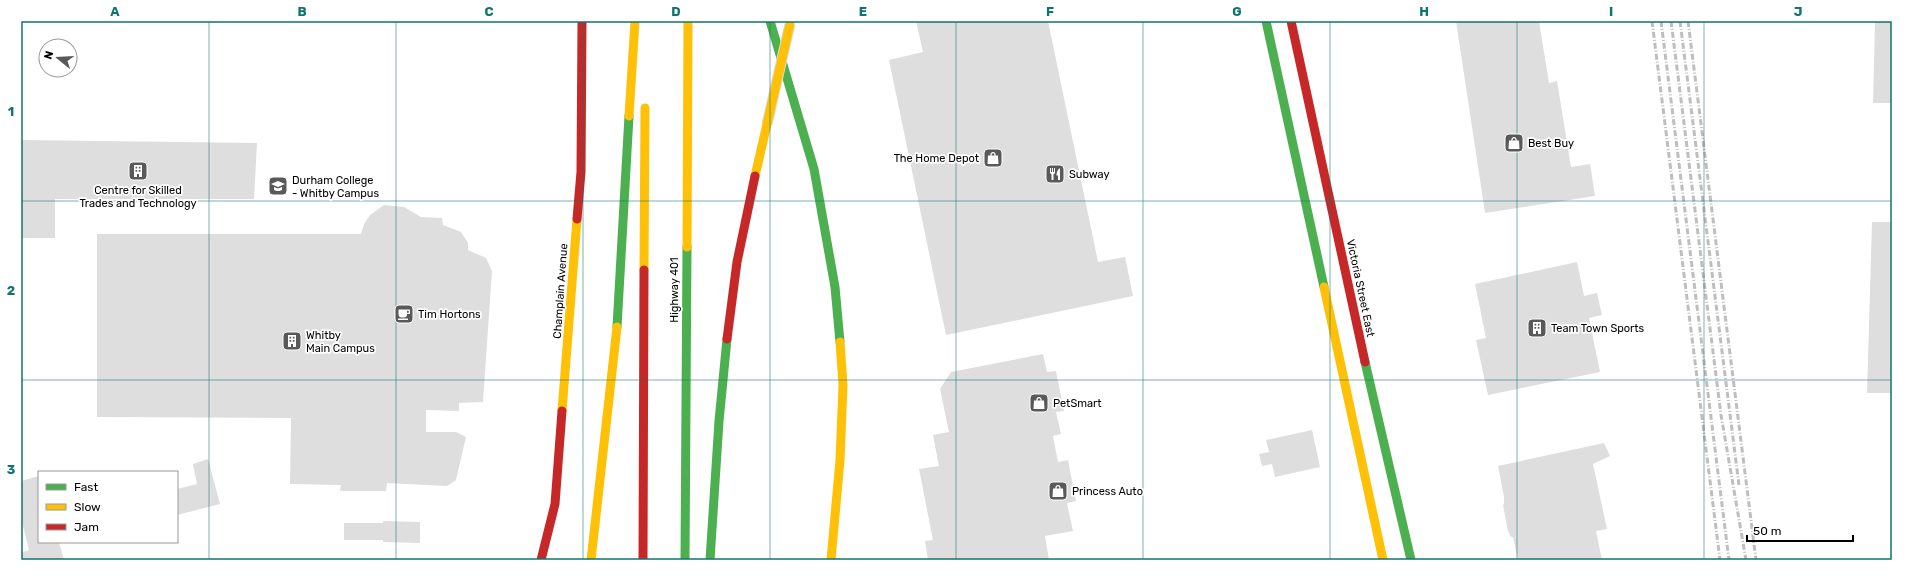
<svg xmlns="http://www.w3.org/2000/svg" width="1913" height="581" font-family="Rubik,sans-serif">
	<rect width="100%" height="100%" fill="#fff"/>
	<!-- building -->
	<path fill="#dedede" d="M916,21H1048L1098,262L1125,257L1133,296L946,335L889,60L923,52Z
		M1456,21H1539L1549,83L1557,81L1571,167L1590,164L1595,196L1485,213Z
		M1875,21H1892V103H1873Z
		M21,140L257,143L254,199H55V238H21Z
		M384,205L404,207L421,217L442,218L443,225L461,232L468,243V250L486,258L492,271L483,402L459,403V411L426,410V432H456L466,437L456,480L447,486L387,483L386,491H340L341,485L290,484L291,418L97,417V234H361L364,224L370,215Z
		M1872,222H1892V393H1867Z
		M1577,262L1584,296L1597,293L1602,315L1589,318L1600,372L1488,395L1476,340L1486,338L1475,284Z
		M1043,354L1047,372L1056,371L1064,411L1056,412L1061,434L1053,436L1058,462L1068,460L1076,501L1067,503L1073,531L1045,536L1049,560H928L925,541L933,540L919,469L939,466L933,435L949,432L940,389L951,372Z
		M1312,430L1320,467L1275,477L1272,464L1262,466L1259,454L1269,452L1266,440Z
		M1604,443L1610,456L1593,464L1607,529L1596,531L1602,560H1518L1513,537H1511L1508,531L1503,505L1504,504V497L1498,466Z
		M208,459L220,504L177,515V489L197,484L193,464Z
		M39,476V542H59L64,560H21V553L29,550L21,518V481Z
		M383,521L420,522V543L383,542V540H344V523H383Z"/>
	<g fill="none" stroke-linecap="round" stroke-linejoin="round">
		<!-- fast -->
		<path stroke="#4caf50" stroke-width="9" d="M770,21L814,169L835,287L840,342
			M1266,21L1324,287
			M617,327L629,116
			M1365,362L1411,560
			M685,560L687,247
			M710,560L719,421L727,339"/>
		<!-- slow -->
		<path stroke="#ffc107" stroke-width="9" d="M629,116L635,21
			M755,176L767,124
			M687,247L688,21
			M644,270L645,108
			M1324,287L1383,560
			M562,411L577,219
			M591,560L617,327
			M831,560L840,460L843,385L840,342"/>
		<!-- jam -->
		<path stroke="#c62828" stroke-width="9" d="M1291,21L1365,362
			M577,219L581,172L582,21
			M727,339L737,262L755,176
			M541,560L555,504L562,411
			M643,560L644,270"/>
		<!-- rail -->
		<path stroke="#bebebe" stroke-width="3" stroke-dasharray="6 2 1 2" stroke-linecap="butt" d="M1652,21L1720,560
			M1661,21L1729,560
			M1671,21L1721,415L1746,560
			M1680,21L1739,485
			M1688,21L1756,560"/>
		<!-- slow-bridge casing -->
		<g stroke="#dbdbdb" stroke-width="11" stroke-linecap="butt">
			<path id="slow-bridge" d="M767,124L790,24"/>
		</g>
		<!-- slow-bridge -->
		<use href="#slow-bridge" stroke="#ffc107" stroke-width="9"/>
	</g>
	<!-- grid -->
	<path fill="none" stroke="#0f766e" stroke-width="1" stroke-opacity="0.55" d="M209,21V560M396,21V560M583,21V560M770,21V560M956,21V560M1143,21V560M1330,21V560M1517,21V560M1704,21V560M21,201H1892M21,380H1892"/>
	<!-- icons -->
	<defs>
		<g id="shop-square" transform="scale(1)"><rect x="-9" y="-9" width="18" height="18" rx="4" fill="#595959" stroke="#fff"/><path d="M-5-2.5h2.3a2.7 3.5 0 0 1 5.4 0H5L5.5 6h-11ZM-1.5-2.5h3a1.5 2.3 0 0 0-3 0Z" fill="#fff"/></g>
		<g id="building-square" transform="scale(1)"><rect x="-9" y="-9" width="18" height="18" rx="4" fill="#595959" stroke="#fff"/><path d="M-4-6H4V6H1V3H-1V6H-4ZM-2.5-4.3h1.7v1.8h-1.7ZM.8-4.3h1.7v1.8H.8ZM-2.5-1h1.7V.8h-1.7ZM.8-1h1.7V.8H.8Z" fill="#fff"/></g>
		<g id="restaurant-square" transform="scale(1)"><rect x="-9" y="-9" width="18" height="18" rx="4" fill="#595959" stroke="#fff"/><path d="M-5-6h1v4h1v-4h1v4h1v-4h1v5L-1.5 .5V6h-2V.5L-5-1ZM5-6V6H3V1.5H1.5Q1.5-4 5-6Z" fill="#fff"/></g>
		<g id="university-square" transform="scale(1)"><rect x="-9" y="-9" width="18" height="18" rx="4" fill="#595959" stroke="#fff"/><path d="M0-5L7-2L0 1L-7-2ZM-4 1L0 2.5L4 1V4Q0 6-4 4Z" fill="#fff"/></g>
		<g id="cafe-square" transform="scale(1)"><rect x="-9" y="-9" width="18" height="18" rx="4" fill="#595959" stroke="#fff"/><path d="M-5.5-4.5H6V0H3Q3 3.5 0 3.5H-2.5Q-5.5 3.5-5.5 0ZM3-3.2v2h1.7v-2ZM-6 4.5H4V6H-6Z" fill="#fff"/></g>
	</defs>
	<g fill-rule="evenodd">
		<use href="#shop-square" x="1514" y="143"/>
		<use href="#shop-square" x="993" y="158"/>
		<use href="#building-square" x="138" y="171"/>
		<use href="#restaurant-square" x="1055" y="174"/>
		<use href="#university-square" x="278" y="186"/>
		<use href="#cafe-square" x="404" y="314"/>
		<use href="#building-square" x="1537" y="328"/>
		<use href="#building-square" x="292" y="341"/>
		<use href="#shop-square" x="1039" y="403"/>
		<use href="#shop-square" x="1058" y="491"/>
	</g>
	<g text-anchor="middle" stroke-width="3.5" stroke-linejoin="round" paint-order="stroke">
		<!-- poi labels -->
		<g font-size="11" fill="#000" stroke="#fff" text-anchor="start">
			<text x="1528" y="147">Best Buy</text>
			<text x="979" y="162" text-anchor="end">The Home Depot</text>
			<text x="1069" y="178">Subway</text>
			<text x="292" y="184">Durham College<tspan x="292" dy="13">- Whitby Campus</tspan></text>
			<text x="138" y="194" text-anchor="middle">Centre for Skilled<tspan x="138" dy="13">Trades and Technology</tspan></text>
			<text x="418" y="318">Tim Hortons</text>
			<text x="1551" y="332">Team Town Sports</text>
			<text x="306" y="339">Whitby<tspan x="306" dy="13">Main Campus</tspan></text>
			<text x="1053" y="407">PetSmart</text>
			<text x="1072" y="495">Princess Auto</text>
		</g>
		<!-- street labels -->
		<g font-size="11" fill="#000" stroke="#fff">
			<text transform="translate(1361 288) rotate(78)" y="4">Victoria Street East</text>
			<text transform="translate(674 290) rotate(-90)" y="4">Highway 401</text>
			<text transform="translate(560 291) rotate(-86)" y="4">Champlain Avenue</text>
		</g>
	</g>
	<!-- border -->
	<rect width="1913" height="581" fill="none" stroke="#ffffff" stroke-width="44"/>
	<!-- legend -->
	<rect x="38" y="471" width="140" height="72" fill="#ffffff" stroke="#999999"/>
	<rect x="46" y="484" width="20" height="6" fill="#4caf50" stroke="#999999"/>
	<text x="74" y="491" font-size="12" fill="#000000">Fast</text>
	<rect x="46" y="504" width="20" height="6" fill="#ffc107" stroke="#999999"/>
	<text x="74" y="511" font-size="12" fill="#000000">Slow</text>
	<rect x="46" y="524" width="20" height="6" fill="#c62828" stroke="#999999"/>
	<text x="74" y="531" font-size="12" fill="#000000">Jam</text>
	<!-- north arrow -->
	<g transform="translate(58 58) rotate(288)"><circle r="19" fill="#ffffff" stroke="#999999"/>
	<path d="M0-3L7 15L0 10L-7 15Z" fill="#595959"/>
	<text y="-6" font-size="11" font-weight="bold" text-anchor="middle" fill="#000000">N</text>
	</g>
	<!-- scale -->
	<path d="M1747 535v6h106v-6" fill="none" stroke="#000000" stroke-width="2"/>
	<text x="1753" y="535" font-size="12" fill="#000000" stroke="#ffffff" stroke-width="3" paint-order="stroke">50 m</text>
	<rect x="22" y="22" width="1869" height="537" fill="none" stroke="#0f766e" stroke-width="1.5"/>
	<g font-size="13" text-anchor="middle" font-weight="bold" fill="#0f766e">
		<text x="115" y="16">A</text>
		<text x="302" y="16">B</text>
		<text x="489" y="16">C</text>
		<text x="676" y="16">D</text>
		<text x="863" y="16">E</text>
		<text x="1050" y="16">F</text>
		<text x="1237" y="16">G</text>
		<text x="1424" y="16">H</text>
		<text x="1611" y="16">I</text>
		<text x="1798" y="16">J</text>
		<text x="11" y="116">1</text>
		<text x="11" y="295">2</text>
		<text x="11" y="474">3</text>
	</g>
</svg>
